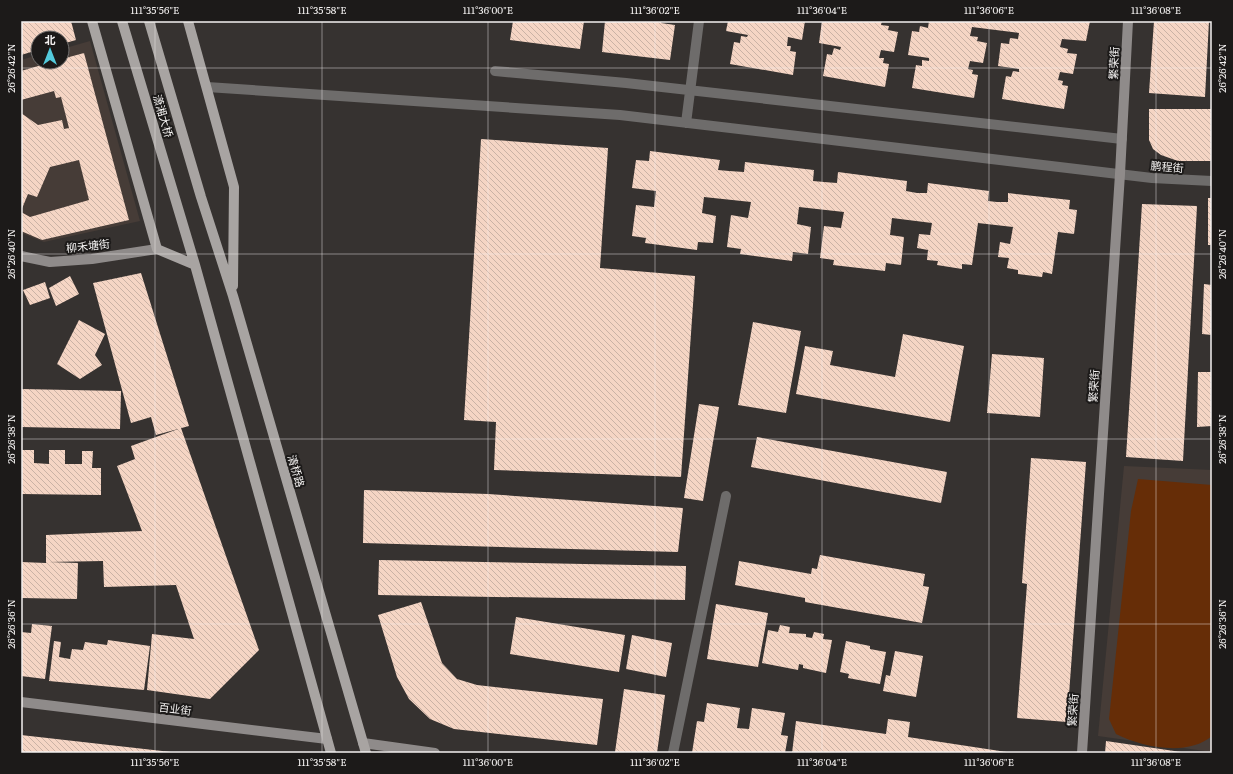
<svg xmlns="http://www.w3.org/2000/svg" width="1233" height="774" font-family="Literata,'Noto Sans SC',serif">
	<defs>
		<pattern id="building-back-hatch" width="6" height="6" patternUnits="userSpaceOnUse"><rect width="6" height="6" fill="#f5d5c4"/><path d="M-1 5l2 2M0 0l6 6M5-1l2 2" fill="none" stroke="#cab2a5"/></pattern>
	</defs>
	<rect width="100%" height="100%" fill="#363230"/>
	<!-- built -->
	<path fill="#463c37" d="M90,41L140,221L44,242L21,233V60L38,55V62H62V49Z
		M1124,466L1212,470V752L1098,736Z"/>
	<!-- green -->
	<path fill="#662d07" d="M1138,479L1212,485V736C1187,757 1142,747 1116,734L1109,719L1131,511Z"/>
	<!-- building -->
	<path fill="url(#building-back-hatch)" d="M21,21H71L76,40L62,44V38H38V50L21,55Z
		M513,21H584L580,49L510,40Z
		M605,21H662L661,23L675,25L670,60L602,52Z
		M728,21H805L802,40L788,37L787,46H791L790,51L796,52L793,75L730,64L734,42L740,43L741,36L747,37L748,35L726,31Z
		M822,21H882L881,25L889,26L888,30L898,32L894,52L881,50L879,58H884L883,63L889,64L885,87L823,76L827,54L832,55L834,48L840,50L841,47L819,43Z
		M929,21H1090L1086,41L1062,39L1060,47L1068,49L1067,53L1077,54L1073,74L1060,72L1058,80L1063,81L1062,85L1068,86L1064,109L1002,99L1006,76L1011,77L1013,71L1019,72V69L998,66L1001,43L1009,44L1010,38L1018,39L1019,33L972,27L970,36L978,37L977,41L987,43L983,63L970,61L968,69L973,70L972,74L978,75L974,98L912,88L916,65L922,66V60L929,61V58L908,55L912,31L919,32L920,26L928,28Z
		M1154,21H1209L1205,97L1149,93Z
		M84,53L129,220L42,240L21,231V212L30,217L89,200L79,160L50,167L37,197L28,194L21,211V113L38,125L62,120L64,129L69,128L61,97L56,98L54,91L21,100V71L52,62H62V59Z
		M1149,109H1212V161H1178L1161,155L1153,149L1149,140Z
		M481,139L608,148L600,268L695,276L681,477L494,470L496,422L464,420Z
		M650,151L720,160L718,170L729,171L744,172L745,162L814,170L813,181L824,182L837,183L838,172L907,181L906,191L917,193H927L928,183L989,191L988,201L997,202H1008V193L1070,200L1069,209L1077,210L1074,234L1058,232L1052,274L1043,272L1042,277L1018,274V270L1007,268L1009,258L998,257L1000,242L1010,244L1013,227L978,223L972,265L962,264V269L937,265L938,261L927,260L928,250L917,248L919,234L930,235L932,223L892,218L890,235L904,237L901,265L886,263L885,271L833,265L834,260L820,258L824,226L841,228L844,212L799,207L797,224L811,227L808,254L793,252L792,261L740,254L741,249L727,247L731,215L748,218L751,202L704,197L702,213L716,216L713,243L698,242L697,250L645,243L646,238L632,236L636,205L654,207L656,191L632,188L636,160L649,161Z
		M1208,198H1212V245H1208Z
		M1142,204L1197,206L1183,461L1126,457Z
		M141,273L189,426L156,435L151,417L131,423L93,283Z
		M70,276L79,294L56,306L49,288Z
		M45,282L50,298L30,305L23,290Z
		M1204,284L1212,285V335L1202,334Z
		M79,320L105,334L95,355L102,365L80,379L57,364Z
		M753,322L801,331L786,413L738,405Z
		M903,334L964,346L950,422L796,394L805,346L833,351L830,365L895,377Z
		M992,354L1044,358L1040,417L987,413Z
		M1198,372H1212V426L1197,427Z
		M21,389L121,391L120,429L21,427Z
		M699,404L719,407L703,501L684,498Z
		M181,428L259,650L210,699L147,690L152,634L194,639L176,585L104,587L103,561L49,562L78,563L77,599L21,598V562L46,563V535L142,531L117,466L135,459L131,446Z
		M757,437L947,472L941,503L751,467Z
		M21,450H34V463L49,464V450H65V464H82V451H93L92,468H101V495L21,494Z
		M1031,458L1086,462L1067,722L1017,718L1027,584L1022,583Z
		M364,490L488,494L683,508L678,552L363,543Z
		M820,555L925,574L923,586L929,587L922,623L805,602V598L735,585L739,561L811,574L812,568L817,569Z
		M379,560L686,566L685,600L378,595Z
		M421,602L442,663L457,679L477,685L603,699L597,745L454,729L430,719L409,699L397,677L378,615Z
		M716,604L768,613L758,667L707,659Z
		M516,617L625,635L619,672L510,654Z
		M32,624L52,626L45,679L21,676V632L31,633Z
		M780,625L790,627L789,633L806,634V637L812,638L814,632L824,634L823,639L832,640L826,673L803,668V665L799,664L798,670L762,663L768,630L778,632Z
		M632,635L672,643L666,677L626,669Z
		M108,640L150,646L144,690L49,681L54,641L61,642L59,657L70,659L72,649L83,650L85,642L107,645Z
		M846,641L870,646V649L886,652L880,684L848,678L849,674L840,672Z
		M895,651L923,656L916,697L883,691L886,675L890,676Z
		M624,689L665,695L657,753L615,752Z
		M707,703L740,708L737,728L749,729L752,708L785,713L781,735L788,736L785,753H692L697,721L704,722Z
		M888,719L910,722L908,737L1013,753H792L796,721L886,734Z
		M21,735L171,752V753H21Z
		M1106,741L1181,752V753H1105Z"/>
	<g fill="none" stroke-linecap="round" stroke-linejoin="round">
		<!-- street -->
		<path stroke="#6e6c6b" stroke-width="10" d="M495,71L626,83L1122,139
			M207,87L620,115L1152,178L1212,181
			M686,123L699,21
			M673,753L726,496"/>
		<!-- secondary -->
		<path stroke="#8f8b8a" stroke-width="10" d="M21,256L50,262L92,259L157,249
			M21,702L327,739
			M363,743L435,753
			M1082,753L1120,174L1128,21"/>
		<!-- primary -->
		<path stroke="#a8a4a2" stroke-width="10" d="M92,21L157,249L195,265
			M122,21L195,265L331,753
			M149,21L201,197L233,296L366,753
			M188,21L234,187L233,286"/>
	</g>
	<!-- ticks -->
	<path fill="none" stroke="#f3f1f0" stroke-width="1" stroke-opacity="0.45" d="M155,21V753M322,21V753M488,21V753M655,21V753M822,21V753M989,21V753M1156,21V753M21,68H1212M21,254H1212M21,439H1212M21,624H1212"/>
	<g text-anchor="middle" stroke-width="4" stroke-linejoin="round" paint-order="stroke">
		<!-- street labels -->
		<g font-size="11" fill="#f3f1f0" stroke="#1c1a19">
			<text transform="translate(1114 63) rotate(-87)" y="4">繁荣街</text>
			<text transform="translate(163 116) rotate(74)" y="4">潇湘大桥</text>
			<text transform="translate(1167 167) rotate(5)" y="4">鹏程街</text>
			<text transform="translate(88 246) rotate(-6)" y="4">柳禾塘街</text>
			<text transform="translate(1094 386) rotate(-86)" y="4">繁荣街</text>
			<text transform="translate(296 471) rotate(74)" y="4">清桥路</text>
			<text transform="translate(175 709) rotate(7)" y="4">百业街</text>
			<text transform="translate(1073 710) rotate(-86)" y="4">繁荣街</text>
		</g>
	</g>
	<!-- border -->
	<rect width="1233" height="774" fill="none" stroke="#1c1a19" stroke-width="44"/>
	<!-- north arrow -->
	<g transform="translate(50 50)"><circle r="19" fill="#1c1a19" stroke="#72706f"/>
	<path d="M0-3L7 15L0 10L-7 15Z" fill="#53cadc"/>
	<text y="-6" font-size="11" font-weight="bold" text-anchor="middle" fill="#f3f1f0">北</text>
	</g>
	<rect x="22" y="22" width="1189" height="730" fill="none" stroke="#f3f1f0" stroke-width="1.5"/>
	<g font-size="10" text-anchor="middle" fill="#f3f1f0">
		<text x="155" y="14">111°35'56"E</text>
		<text x="322" y="14">111°35'58"E</text>
		<text x="488" y="14">111°36'00"E</text>
		<text x="655" y="14">111°36'02"E</text>
		<text x="822" y="14">111°36'04"E</text>
		<text x="989" y="14">111°36'06"E</text>
		<text x="1156" y="14">111°36'08"E</text>
		<text transform="translate(11 68) rotate(-90)" y="4">26°26'42"N</text>
		<text transform="translate(1222 68) rotate(-90)" y="4">26°26'42"N</text>
		<text transform="translate(11 254) rotate(-90)" y="4">26°26'40"N</text>
		<text transform="translate(1222 254) rotate(-90)" y="4">26°26'40"N</text>
		<text transform="translate(11 439) rotate(-90)" y="4">26°26'38"N</text>
		<text transform="translate(1222 439) rotate(-90)" y="4">26°26'38"N</text>
		<text transform="translate(11 624) rotate(-90)" y="4">26°26'36"N</text>
		<text transform="translate(1222 624) rotate(-90)" y="4">26°26'36"N</text>
		<text x="155" y="766">111°35'56"E</text>
		<text x="322" y="766">111°35'58"E</text>
		<text x="488" y="766">111°36'00"E</text>
		<text x="655" y="766">111°36'02"E</text>
		<text x="822" y="766">111°36'04"E</text>
		<text x="989" y="766">111°36'06"E</text>
		<text x="1156" y="766">111°36'08"E</text>
	</g>
</svg>
